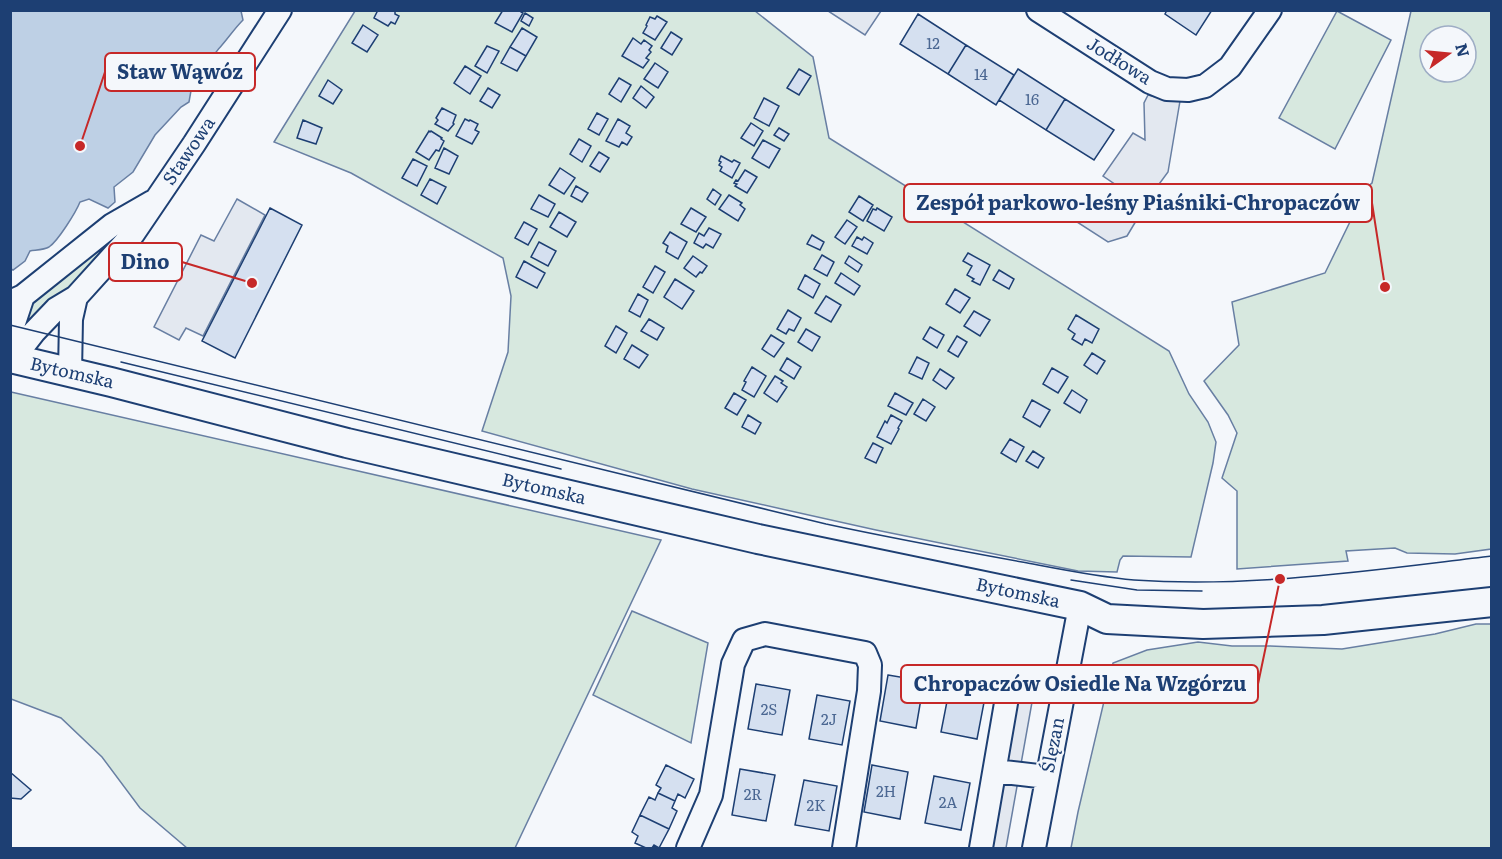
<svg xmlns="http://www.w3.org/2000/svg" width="1502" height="859" font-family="Literata,serif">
	<rect width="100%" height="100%" fill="#f4f7fb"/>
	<!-- green -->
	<path fill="#d7e8df" stroke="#687fa3" stroke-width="1.5" fill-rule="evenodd" d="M355,11H755L813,57L829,138L1169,351L1189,394L1208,422L1216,442L1213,463L1191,557L1123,556L1120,560L1117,572L1078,571L876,530L692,489L482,431L508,352L511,296L503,258L351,173L274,142Z
		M1337,11L1391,40L1335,149L1279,118Z
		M1411,11H1491V549L1455,554L1407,553L1395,548L1346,551L1348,561L1237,569V491L1222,478L1237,433L1228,415L1204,381L1239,345L1232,302L1325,273L1367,187L1372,183ZM1430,36H1466V72H1430Z
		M117,233L121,237L37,320L28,324L26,322L27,312L35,299Z
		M11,392L661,540L515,848H187L140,808L102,757L61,718L11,699Z
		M632,611L708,643L691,743L593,695Z
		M1476,624H1491V848H1071L1078,812L1113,663L1147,650L1198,642L1232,646H1270L1342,649L1435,634Z"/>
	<!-- parking -->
	<path fill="#e3e8f0" stroke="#687fa3" stroke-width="1.5" d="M828,11H881L865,35Z
		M1148,95L1164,99L1180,101L1168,172L1154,191L1127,236L1108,242L1063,213L1072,196L1116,185L1103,176L1133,133L1145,140L1144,103Z
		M237,199L265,215L203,336L186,328L179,340L154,327L201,235L214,241Z
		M1018,688L1034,691L1006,848H991Z"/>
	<!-- water -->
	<path fill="#bed0e5" stroke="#687fa3" stroke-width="1.5" d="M241,11L243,20C235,28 229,37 222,45C218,50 215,51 213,58L219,62L200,85H192L189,102L181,107L155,135L133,172L114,187L115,202L108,208L89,199L80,202C76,212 58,241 49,247C44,250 36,250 30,251L25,261L13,270L11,269V11Z"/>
	<!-- building -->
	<path fill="#d5e0f0" stroke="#1d3f73" stroke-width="1.5" d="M378,10H395V14L399,16L395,24L391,22L388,26L374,18Z
		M503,10H518L523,13L512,32L495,23Z
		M1167,10H1212L1196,35L1165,14Z
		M525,13L533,18L529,26L521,21Z
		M918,14L966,45L948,74L900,44Z
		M657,16L667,22L655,40L643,33L647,26L646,25L650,17L655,19Z
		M363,25L378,35L367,52L352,43Z
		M522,28L537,37L526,56L510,47Z
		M671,32L682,39L672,55L661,48Z
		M633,38L641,44L644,40L652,46L649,50L651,52L646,58L649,60L643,68L622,56Z
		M966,45L1014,75L996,105L948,74Z
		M487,46L499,51L487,73L475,66Z
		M510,47L526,56L517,71L501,63Z
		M655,63L668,72L658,88L644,79Z
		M465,66L481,76L470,94L454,83Z
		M799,69L811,76L799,95L787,88Z
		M1018,69L1065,99L1046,130L999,100Z
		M619,78L631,85L621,102L609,94Z
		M328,80L342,90L333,104L319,96Z
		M641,86L654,97L646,108L633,98Z
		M488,88L500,95L492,108L480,101Z
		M764,98L779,106L769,126L754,118Z
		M1065,99L1114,130L1094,160L1046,130Z
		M442,108L456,115L453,123L454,124L448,131L435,124L438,120L436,118Z
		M597,113L608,119L599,135L588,129Z
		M465,119L469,121L470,120L478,124L475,130L479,132L472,144L456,136Z
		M618,119L630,126L626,133L632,137L627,145L622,142L619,147L606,141Z
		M303,120L322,128L316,144L297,138Z
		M751,123L763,131L754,146L741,138Z
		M779,128L789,134L784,141L774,135Z
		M429,131L430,132L431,131L442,138L441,139L444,141L439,151L436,150L429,160L416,152Z
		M579,139L591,146L582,162L570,154Z
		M763,140L780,149L769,168L752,158Z
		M444,148L458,156L449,174L435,168Z
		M599,152L609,158L600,172L590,166Z
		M721,156L732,162L734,160L740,163L732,178L720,171L722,167L719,165L721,162L719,161Z
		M413,159L427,166L417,186L402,178Z
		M560,168L575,178L564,194L549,185Z
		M745,170L757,177L747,193L735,186L737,184L734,183L736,180L738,181Z
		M430,179L446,187L437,204L421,195Z
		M576,186L588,193L582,202L571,196Z
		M713,189L721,195L715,205L707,199Z
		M539,195L555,204L548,217L531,209Z
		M729,195L742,203L740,205L745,209L738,221L719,209Z
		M859,196L873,205L863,221L849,212Z
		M270,208L302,225L235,358L202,341Z
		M691,208L706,217L696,232L681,224Z
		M877,208L892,217L884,231L867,221L873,209L876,210Z
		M559,212L576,222L567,237L550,227Z
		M847,220L857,227L845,244L835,237Z
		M524,222L537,229L528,245L515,238Z
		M709,228L721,234L713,248L706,244L703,248L694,243L699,233L704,236Z
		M670,232L687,242L678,259L666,252L668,246L663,243Z
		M812,235L824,242L820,250L807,244Z
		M857,237L862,240L864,237L873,243L867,254L852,246Z
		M539,242L556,251L548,266L531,257Z
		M968,253L990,265L980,285L972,281L974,279L967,275L972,266L963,261Z
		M822,255L834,262L827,276L814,269Z
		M693,256L707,266L702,273L700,272L696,277L684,268Z
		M849,256L862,265L858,272L845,263Z
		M524,261L545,273L537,288L516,277Z
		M655,266L665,272L653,293L643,287Z
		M999,270L1014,279L1009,289L993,280Z
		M841,273L860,286L854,295L835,283Z
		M805,275L820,284L813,298L798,289Z
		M675,279L694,291L682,309L664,297Z
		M955,289L970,298L960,313L946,304Z
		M638,294L648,300L640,317L629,311Z
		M826,296L841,305L831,322L815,313Z
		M788,310L801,318L794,331L789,329L786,334L777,329Z
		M974,311L990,320L980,336L964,326Z
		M1076,315L1099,329L1092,343L1085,339L1082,345L1072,339L1075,334L1068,329Z
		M649,319L664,328L657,340L641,331Z
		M616,326L627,333L616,353L605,346Z
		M930,327L944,335L937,348L923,339Z
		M806,329L820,337L812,351L798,342Z
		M771,335L784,343L774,357L762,349Z
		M957,336L967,342L958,357L948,351Z
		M632,345L648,355L639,368L624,359Z
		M1092,353L1105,361L1097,374L1084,365Z
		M917,357L929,363L922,379L909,373Z
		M787,358L801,367L794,379L780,370Z
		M752,367L766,376L754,397L742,390L746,382L744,381Z
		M1052,368L1068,377L1058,393L1043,384Z
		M940,369L954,378L946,389L933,380Z
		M775,376L783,381L781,383L787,387L777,402L764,393Z
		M1072,390L1087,400L1080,413L1064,403Z
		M734,393L746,400L737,415L725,408Z
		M895,393L913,403L906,415L888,406Z
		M923,399L935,407L926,421L914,414Z
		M1032,400L1050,410L1040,427L1023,417Z
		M748,415L761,423L755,434L742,427Z
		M891,415L902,421L898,428L899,429L891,444L877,437L885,421L887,423Z
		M1010,439L1024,447L1016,462L1001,453Z
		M873,443L883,448L876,463L865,458Z
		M1033,451L1044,458L1038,468L1026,461Z
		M888,675L924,681L916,728L880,721Z
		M756,684L790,690L782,735L748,729Z
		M950,686L986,692L977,739L941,732Z
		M817,695L850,701L842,745L809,739Z
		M666,765L694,779L685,798L678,794L675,801L658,793L661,788L656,785Z
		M872,765L908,772L900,819L864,812Z
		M740,769L775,775L766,821L732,815Z
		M10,772L31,790L21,799L10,798Z
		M934,776L970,783L961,830L925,823Z
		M804,780L837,786L829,831L795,825Z
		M658,793L675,801L672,808L677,811L669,829L640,815L649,797L655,800Z
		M640,815L669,829L659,848L654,845L652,848H646L635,843L638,836L632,832Z"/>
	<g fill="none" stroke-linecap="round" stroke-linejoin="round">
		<!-- minor casing -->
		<g stroke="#1d3f73" stroke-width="26">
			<path id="minor" d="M1038,10L1150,82L1167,89L1188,90L1205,86L1230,67L1270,10
				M10,302L23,296L112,225L152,202
				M13,359L34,332L56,309L76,297L133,234L194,144L280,10
				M13,359V326L23,296
				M70,373L71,319L76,297
				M995,771L1047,777
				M688,848L711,795L733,664L744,640L765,634L865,653L870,665L869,691L844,848
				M981,848L1010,680
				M1034,848L1080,606"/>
		</g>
		<!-- major casing -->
		<g stroke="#1d3f73" stroke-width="32">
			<path id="major" d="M10,358L111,382L347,443L758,539L1080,606L1107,619L1203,624L1323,620L1492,602"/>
		</g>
		<!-- minor -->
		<use href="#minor" stroke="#f4f7fb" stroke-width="22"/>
		<!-- major -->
		<use href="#major" stroke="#f4f7fb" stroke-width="28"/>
		<!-- tram -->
		<path stroke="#1d3f73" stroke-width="1.5" d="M10,325L826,524C891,538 956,550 1022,562C1059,569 1097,577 1134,580C1254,588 1373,570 1492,556
			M121,362L561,469
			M1071,580L1137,590L1202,591"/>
	</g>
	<g text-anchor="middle" stroke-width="4.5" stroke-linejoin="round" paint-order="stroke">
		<!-- number labels -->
		<g font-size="15" fill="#4b6792">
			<text x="933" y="49">12</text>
			<text x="981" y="80">14</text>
			<text x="1032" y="105">16</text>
			<text x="769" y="715">2S</text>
			<text x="829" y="725">2J</text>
			<text x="886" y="797">2H</text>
			<text x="753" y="800">2R</text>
			<text x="948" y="808">2A</text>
			<text x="816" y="811">2K</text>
		</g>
		<!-- street labels -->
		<g font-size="18" fill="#1d3f73" stroke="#f4f7fb">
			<text transform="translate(1119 61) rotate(32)" y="6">Jodłowa</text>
			<text transform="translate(189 151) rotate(-56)" y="6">Stawowa</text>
			<text transform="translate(72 373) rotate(13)" y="6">Bytomska</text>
			<text transform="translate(544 489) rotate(13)" y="6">Bytomska</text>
			<text transform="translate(1018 593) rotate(12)" y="6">Bytomska</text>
			<text transform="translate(1053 745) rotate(-79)" y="6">Ślęzan</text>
		</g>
	</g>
	<!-- callouts -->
	<path fill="none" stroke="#c62828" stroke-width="2" d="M80 146L105 72M1385 287L1372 203M252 283L182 262M1280 579L1258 684"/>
	<g fill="#c62828" stroke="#f4f7fb" stroke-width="2">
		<circle cx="80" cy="146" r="6"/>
		<circle cx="1385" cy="287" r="6"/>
		<circle cx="252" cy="283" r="6"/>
		<circle cx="1280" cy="579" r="6"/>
	</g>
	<g fill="#f4f7fb" stroke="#c62828" stroke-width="2">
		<rect x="105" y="53" width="150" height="38" rx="6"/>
		<rect x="904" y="184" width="468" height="38" rx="6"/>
		<rect x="109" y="243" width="73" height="38" rx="6"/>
		<rect x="901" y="665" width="357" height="38" rx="6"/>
	</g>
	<g font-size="20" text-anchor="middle" font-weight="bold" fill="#1d3f73">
		<text x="180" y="79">Staw Wąwóz</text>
		<text x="1138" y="210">Zespół parkowo-leśny Piaśniki-Chropaczów</text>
		<text x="145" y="269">Dino</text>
		<text x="1080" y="691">Chropaczów Osiedle Na Wzgórzu</text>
	</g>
	<!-- border -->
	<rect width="1502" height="859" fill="none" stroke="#1d3f73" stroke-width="24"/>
	<!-- north arrow -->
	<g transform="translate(1448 54) rotate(75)"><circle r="28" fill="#f4f7fb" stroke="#9eadc5" stroke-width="1.5"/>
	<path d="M0-4.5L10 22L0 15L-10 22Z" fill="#c62828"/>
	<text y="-9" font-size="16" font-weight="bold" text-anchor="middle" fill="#1d3f73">N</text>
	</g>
</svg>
